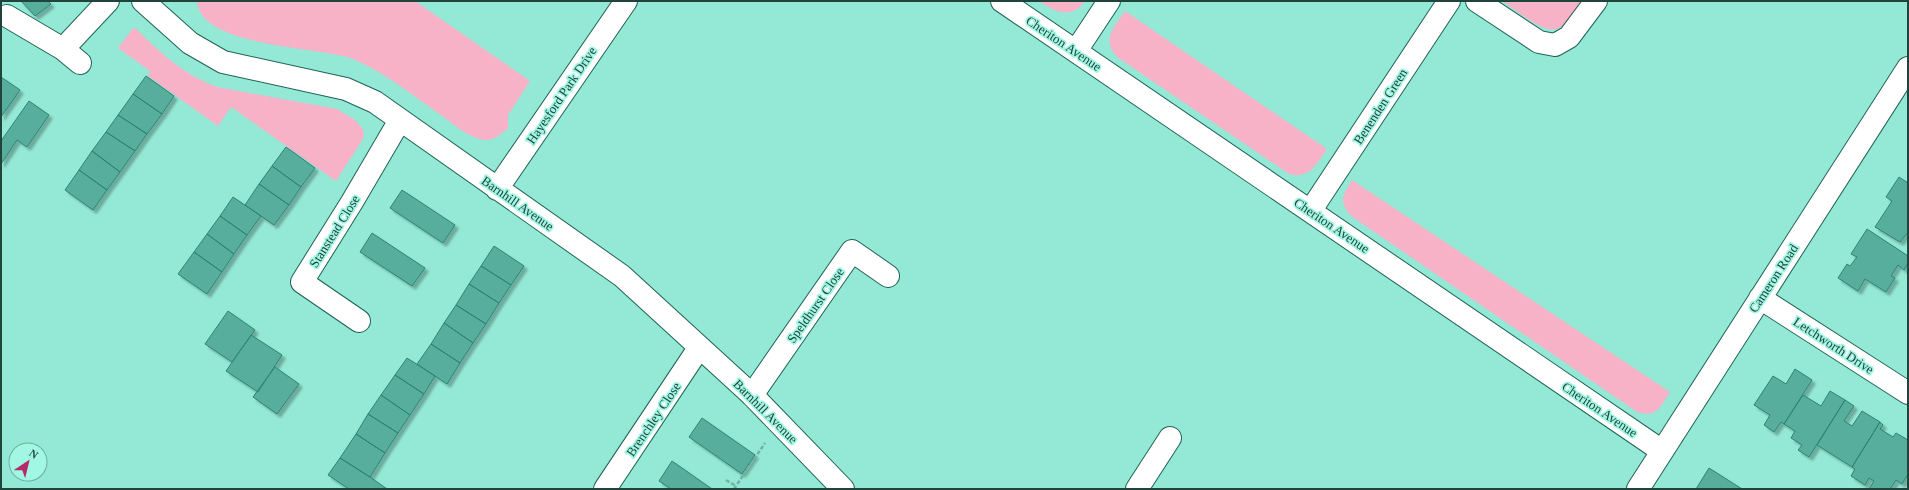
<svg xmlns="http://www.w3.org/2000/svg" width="1909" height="490" font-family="'Times New Roman',serif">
	<defs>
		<filter id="shadow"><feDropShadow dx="3.5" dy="3.5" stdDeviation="1" flood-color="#0004"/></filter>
	</defs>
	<rect width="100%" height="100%" fill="#94e9d6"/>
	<!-- green -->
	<path fill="#f8b2c8" d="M197,1H415L530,81L508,115V128C501,134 494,141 484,140C469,138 456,126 445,118C416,98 386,73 353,59C319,46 200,48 197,1Z
		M1039,1H1085C1072,20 1055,12 1039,1Z
		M1502,1H1583C1576,10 1569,25 1557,29C1542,33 1515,9 1502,1Z
		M1125,11L1327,149C1317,163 1310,180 1289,174L1117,57C1101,39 1114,27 1125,11Z
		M134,27C161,53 181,73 217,87L337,109L355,120L363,129L364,137L361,142L336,181L231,107L218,126L148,76L150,71L118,48Z
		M1352,180L1670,392C1660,407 1657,418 1637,412L1351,216C1338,201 1343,195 1352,180Z"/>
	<!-- building -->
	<path fill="#59ae9d" stroke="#2b8474" filter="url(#shadow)" d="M21,1H48L51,4L35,16Z
		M146,76L174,96L162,114L133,94Z
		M1,77L20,90L1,117Z
		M133,94L162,114L147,134L118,115Z
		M29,101L49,115L27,147L17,140L1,164V141Z
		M118,115L147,134L135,151L106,132Z
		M106,132L135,151L120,172L92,151Z
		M286,147L315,168L301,187L272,166Z
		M92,151L120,172L107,190L79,170Z
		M272,166L301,187L289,205L259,184Z
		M79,170L107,190L93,210L65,190Z
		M1899,177L1908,183V232L1900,242L1875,227L1892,201L1886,197Z
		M259,184L289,205L274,225L245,205Z
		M402,190L455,225L443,243L390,208Z
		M233,197L261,216L247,235L220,216Z
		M220,216L247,235L234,254L207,234Z
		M1867,229L1908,256V263L1904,270L1898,265L1891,276L1895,278L1886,292L1865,279L1858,291L1838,278L1847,264L1850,266L1857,257L1851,254Z
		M372,233L425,268L412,286L360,252Z
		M207,234L234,254L222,272L194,252Z
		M494,246L524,266L511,285L481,266Z
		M194,252L222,272L207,294L178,274Z
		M481,266L511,285L499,303L469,284Z
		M469,284L499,303L486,324L456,305Z
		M456,305L486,324L473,343L444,323Z
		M228,311L255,330L232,362L205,344Z
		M444,323L473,343L460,363L431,344Z
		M251,335L282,355L258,392L226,371Z
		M431,344L460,363L447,384L417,364Z
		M407,358L435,376L424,394L395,375Z
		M275,367L299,384L277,414L253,397Z
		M1795,369L1812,380L1784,424L1781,422L1774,432L1764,425L1770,415L1754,405L1773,376L1786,384Z
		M395,375L424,394L410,415L381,395Z
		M1830,391L1845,400L1809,457L1798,450L1802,445L1791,438L1795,431L1784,424L1803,395L1821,406Z
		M381,395L410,415L398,433L368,414Z
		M1845,400L1854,406L1844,421L1852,426L1862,411L1880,422L1852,467L1817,445Z
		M368,414L398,433L385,453L356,434Z
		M702,418L755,455L742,474L689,437Z
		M1880,422L1883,425L1880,429L1893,437L1896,433L1908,440V474L1902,484L1896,480L1890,489H1869L1874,481L1869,478L1865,485L1851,476L1855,469L1852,467Z
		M356,434L385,453L370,477L340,458Z
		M340,458L370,477L387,489H349L328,475Z
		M672,461L712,489H671L659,481Z
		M1709,468L1742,489H1696Z"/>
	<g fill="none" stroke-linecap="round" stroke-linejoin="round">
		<!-- minor casing -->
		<g stroke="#206356" stroke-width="24">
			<path id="minor" d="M143,1L190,43L223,62L346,89L375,102L622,276L752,395L843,489
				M1002,1L1662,451
				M1477,1L1539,42L1555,45L1569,37L1596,1
				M7,16L63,49L108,1
				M63,49L80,63
				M1076,51L1109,1
				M497,189L626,1
				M1311,210L1449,1
				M1760,298L1908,393
				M359,321L302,282L352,202L400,120
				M752,395L852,251L888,276
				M605,489L699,348
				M1137,489L1170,438
				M1638,489L1908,68"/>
		</g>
		<!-- path -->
		<path stroke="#6fb4a5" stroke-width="2.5" stroke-dasharray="4 2" stroke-linecap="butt" d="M726,480L736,486
			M734,489L765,443"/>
		<!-- minor -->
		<use href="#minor" stroke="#fff" stroke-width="22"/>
	</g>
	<g text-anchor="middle" stroke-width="3.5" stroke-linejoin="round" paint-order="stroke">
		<!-- street labels -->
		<g font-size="13" fill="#20433c" stroke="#a1f7e3">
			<text transform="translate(1064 43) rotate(34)" y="5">Cheriton Avenue</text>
			<text transform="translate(561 95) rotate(-56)" y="5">Hayesford Park Drive</text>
			<text transform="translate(1380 106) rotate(-57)" y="5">Benenden Green</text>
			<text transform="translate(518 203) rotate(35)" y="5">Barnhill Avenue</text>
			<text transform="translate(1332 225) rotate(34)" y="5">Cheriton Avenue</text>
			<text transform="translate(334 231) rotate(-58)" y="5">Stanstead Close</text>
			<text transform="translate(1773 278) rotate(-57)" y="5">Cameron Road</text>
			<text transform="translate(815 305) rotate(-55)" y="5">Speldhurst Close</text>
			<text transform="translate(1834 345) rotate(33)" y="5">Letchworth Drive</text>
			<text transform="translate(1600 409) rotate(34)" y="5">Cheriton Avenue</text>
			<text transform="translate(766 411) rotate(45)" y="5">Barnhill Avenue</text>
			<text transform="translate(653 419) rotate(-56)" y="5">Brenchley Close</text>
		</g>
	</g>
	<!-- border -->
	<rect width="1909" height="490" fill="none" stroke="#20433c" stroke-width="4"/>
	<!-- north arrow -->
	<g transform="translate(28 462) rotate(35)"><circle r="19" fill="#a1f7e3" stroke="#6dafa0"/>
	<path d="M0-3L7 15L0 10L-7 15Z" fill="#b42a68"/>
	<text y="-6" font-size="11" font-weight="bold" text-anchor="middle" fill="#20433c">N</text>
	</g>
</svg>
